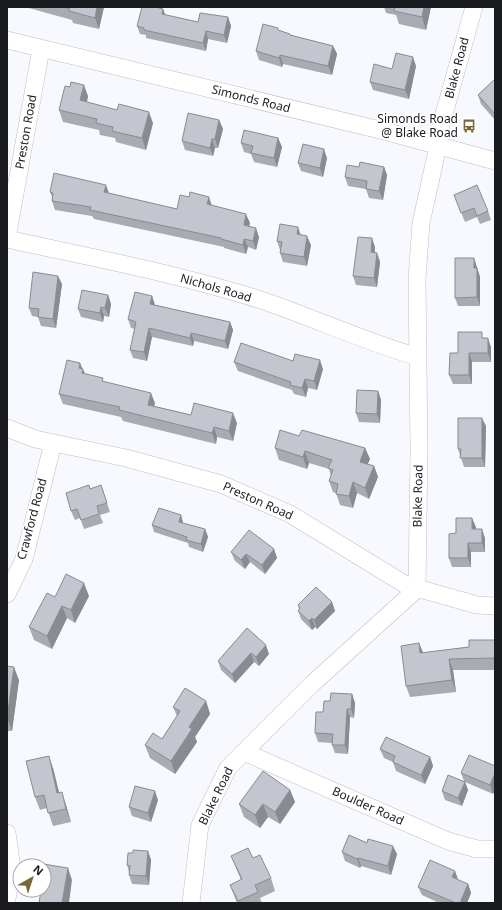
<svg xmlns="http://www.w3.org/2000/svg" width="502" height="910" font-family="'Noto Sans',sans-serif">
	<rect width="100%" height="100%" fill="#f7f9fe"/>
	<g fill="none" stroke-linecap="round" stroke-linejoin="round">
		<!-- street casing -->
		<g stroke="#bdbfc8" stroke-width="18">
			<path id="street" d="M7,40L384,131L495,161
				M7,238L41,49
				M7,239C93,258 180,274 264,301C316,319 366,342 418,357
				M7,428L35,439L126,458L221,484L290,514L406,585L477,605L495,606
				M7,594L24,559L53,443
				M244,752L448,841L477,849H495
				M7,833L12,868L7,899
				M191,903L200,825L228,768L312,684L417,589L419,449L417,279L421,223L438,146L441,125L474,7"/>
		</g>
		<!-- street -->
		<use href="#street" stroke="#fff" stroke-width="17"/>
	</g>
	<!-- wall -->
	<path fill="#a9aab2" d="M25,7H104L99,29L73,23L72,20Z
		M384,7H431L426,30L399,24L396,15L386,13Z
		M163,9L165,15L198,22L228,17L231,26L227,43L208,39L206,51L146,38V35L140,34L137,26Z
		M279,31L291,35L333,46L337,54L332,75L283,64L282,67L259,60L256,51Z
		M416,66L409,99L373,90L370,82L392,69Z
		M495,79V120L481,104L478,95Z
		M70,87L88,96L87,102L153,123L146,150L116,142L115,138L100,135L99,130L63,122L59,110Z
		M219,120L223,129L218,148H215L213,156L185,150L182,141Z
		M278,138L282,147L277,167L254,162L251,154L244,152L241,143Z
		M327,158L323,177L301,171L298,163Z
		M359,167H384L387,175L383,200L369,198L366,189L348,186L345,177Z
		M50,192L109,194L177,209L212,206L250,223L249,226L259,237L256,250L248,247L246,254L224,248V247L94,219L92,216L55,210L52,201V197Z
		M454,195L488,211L491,220L480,224L477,217L465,222Z
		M301,235L311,245L307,266L283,262L280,253V250L277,241Z
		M375,247V252L377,253L380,262L377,287L356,285L353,276Z
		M474,258L480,277V306H458L455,298Z
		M62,284L56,328L41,326L38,317L32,316L29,308Z
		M108,295L111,304L109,317L104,316L103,322L81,317L78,309Z
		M152,296L155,305L230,322L233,330L228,349L194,341L193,346L152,337L147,361L133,358L130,350L135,329L131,328L128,319Z
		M484,338L491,347V362H472V384H453L449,375L458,353Z
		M293,361L323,369L317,390L308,388L306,397L294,394L292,390L238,371L234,362Z
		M82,368L85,374L155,403L154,406L191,415L237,423L233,441L217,437L216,444L123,421L121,417L63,404L59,394Z
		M378,391L381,400L380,423L359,422L356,413Z
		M486,426L485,467H464L458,449Z
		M299,436L365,448L370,459L367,464L374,466L378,477L369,499L357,493L353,508L340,505L336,493L333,492L329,481L331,476L329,469L309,463L307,469L279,460L275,448Z
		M101,485L110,512L100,515L103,523L84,529L80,518L75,520L71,511L90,489Z
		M181,515L183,523L205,529L208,537L203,552L189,547L188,543L154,532L152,525Z
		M476,527V529L485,538V552H471V567H452L449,558L456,533Z
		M274,549L277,558L265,574L250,562L245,569L235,561L231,552Z
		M89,596L75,623L67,618L52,649L34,640L29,627L55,597Z
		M332,602L335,611L317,629L315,627L312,630L301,619L298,611L299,609L298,605Z
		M247,628L269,654L259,666L254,662L235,683L221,670L218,661Z
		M495,640V670H453L456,692L410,697L406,686L419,643L423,653L469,647Z
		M7,666L19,680L12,731H7Z
		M352,694L355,703L354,718L350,717L348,754L335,753L332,745V743L318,742L315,733L323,712L330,701Z
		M206,701L210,714L195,737L197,742L175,774L150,758L145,745L162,739L177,716L173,707Z
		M380,749L430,757L433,766L425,784L396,771L393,762L384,758Z
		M495,766V790L493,794L465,782L468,790L462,806L445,800L442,791L464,781L461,773Z
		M53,768L59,792L66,805L71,822L53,826L47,808L40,810L35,797Z
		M290,790L295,802L280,824L268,817L260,828L244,817L239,804Z
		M158,800L151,822L132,816L129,807Z
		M367,843L397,854L391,875L361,866L360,868L345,861L342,852Z
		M148,851L151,860L149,885L132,884L129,875V872L127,865L133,853Z
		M231,856L253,858L271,878L275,891L260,898L262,903H237L230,885L241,880Z
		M458,880L468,884L471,893L467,903H439L422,895L418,887Z"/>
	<!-- shaded-wall -->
	<path fill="#898b91" d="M97,7H104L99,29L95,18Z
		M424,7H431L426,30L422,17Z
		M163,9L166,17L162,14Z
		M228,17L231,26L227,43L224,35Z
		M206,31L208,39L206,51L203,43Z
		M333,46L337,54L332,75L328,66Z
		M280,55L283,64L282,67L279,58Z
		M413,57L416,66L409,99L405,90Z
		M84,85L88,96L85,111L80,100Z
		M149,112L153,123L146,150L142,138Z
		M219,120L223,129L218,148L215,139Z
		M278,138L282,147L277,167L274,158Z
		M212,139L215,148L213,156L210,148Z
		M324,149L327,158L323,177L320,168Z
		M384,167L387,175L383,200L379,191Z
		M106,185L109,193L104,192Z
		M209,197L212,206L207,204Z
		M246,214L250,223L247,233L244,225Z
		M298,227L301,236L297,234Z
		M256,228L259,237L256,250L253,241Z
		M307,236L311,245L307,266L304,257Z
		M372,238L375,247L374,261L371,252Z
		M244,239L248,247L246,254L243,245Z
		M377,253L380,262L377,287L374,278Z
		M474,258L480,277V306L477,297L474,268Z
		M58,276L62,284L56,328L53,319Z
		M108,295L111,304L109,317L105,308Z
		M152,296L155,305L150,304Z
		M101,307L104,316L103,322L100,313Z
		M230,322L233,330L228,349L225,341Z
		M149,328L152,337L147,361L144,352Z
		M191,333L194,341L193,346L190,338Z
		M488,338L491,347V362L488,353Z
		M469,353L472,362V384L469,375Z
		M320,360L323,369L317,390L314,381Z
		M80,363L83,370V369L87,379L86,384L79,368Z
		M305,379L308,388L306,397L302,388Z
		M378,391L381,400L380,423L377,414Z
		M151,393L155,403L152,415L148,405Z
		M233,413L237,423L233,441L229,431Z
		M482,418L486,426L485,467L482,458Z
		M214,427L217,437L216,444L212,433Z
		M365,448L370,459L364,473L360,462Z
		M305,451L309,463L307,469L303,457Z
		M374,466L378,477L369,499L365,488Z
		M353,482L357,493L353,508L349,496Z
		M181,515L183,523L181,529L179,522Z
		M472,518L476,527V538L472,529Z
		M205,529L208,537L203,552L201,544Z
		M482,529L485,538V552L482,543Z
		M468,543L471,552V567L468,558Z
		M274,549L277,558L265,574L262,565Z
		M246,554L250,562L245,569L241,560Z
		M84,583L89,596L75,623L71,610Z
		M332,602L335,611L317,629L314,620Z
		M62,606L67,618L52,649L47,636Z
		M312,618L315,627L312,630L309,621Z
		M419,643L424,655L420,653Z
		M266,645L269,654L259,666L256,657Z
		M251,653L254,662L235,683L232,674Z
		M449,659L453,670L456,692L452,680Z
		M14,667L19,680L12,731L7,718Z
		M352,694L355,703L354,718L351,709Z
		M206,701L210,714L195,737L197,742L175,774L171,761L189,727Z
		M347,709L350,717L348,754L345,745Z
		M49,756L53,768L62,805L57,793Z
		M430,757L433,766L425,784L421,775Z
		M495,773V790L493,794L490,785Z
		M465,782L468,790L462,806L458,798Z
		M290,790L295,802L280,824L275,812Z
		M155,791L158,800L151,822L148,813Z
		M62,792L66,805L71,822L66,809Z
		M263,804L268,817L260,828L255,815Z
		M393,846L397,854L391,875L388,866Z
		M148,851L151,860L149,885L146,876Z
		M358,858L361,866L360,868L357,859Z
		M68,868L72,880L69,903H62Z
		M455,871L458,879L452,877Z
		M468,884L471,893L467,903H460Z"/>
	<!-- building -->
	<path fill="#c4c6cf" stroke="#898b91" d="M64,7H97L95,18L69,11L70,9Z
		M142,7H156L163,9L162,14L198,22L200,13L228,17L224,35L206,31L203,43L144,30V28L137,26Z
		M395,7H424L422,17L394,11Z
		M263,24L278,28V30L290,34V35L333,46L328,66L280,55L279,58L256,51Z
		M396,53L413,57L405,90L370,82L374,64L392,69Z
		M495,79V112L494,113L478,95Z
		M71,82L84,85L80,100L117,110L119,104L149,112L142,138L112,131L113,127L96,123L97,119L59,110L65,86L70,87Z
		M188,113L219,120L215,139H212L210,148L182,141Z
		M244,130L278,138L274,158L251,153L253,146L241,143Z
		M303,144L324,149L320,168L298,163Z
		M360,162L384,167L379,191L366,189L367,181L345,177L347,165L359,167Z
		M54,173L106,185L104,192L177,209L180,195L189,197L190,192L209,197L207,204L246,214L244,225L256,228L253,241L244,239L243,245L221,239V238L90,210L91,207L52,201L53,193L50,192Z
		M477,185L488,211L477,216L474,208L461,213L454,195Z
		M280,224L298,227L297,234L307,236L304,257L280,253L282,242L277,241Z
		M358,237L372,238L371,252L377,253L374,278L353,276Z
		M455,258H474V268H477V297L455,298Z
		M33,272L58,276L53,319L38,317L39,309L29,308Z
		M82,290L108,295L105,308L101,307L100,313L78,309Z
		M135,292L152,296L150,304L230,322L225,341L191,333L190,338L149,328L144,352L130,350L136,322L128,319Z
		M458,332H482V338H488V353H469V375H449L450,353H458Z
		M241,343L293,361L295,354L320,360L314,381L305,379L302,388L290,385L291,382L234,362Z
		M67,360L80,363L79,368L83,369L82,373L103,378L102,381L151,393L148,405L191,415L194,403L233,413L229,431L214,427L212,433L119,410L120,407L59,394Z
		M357,390L378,391L377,414L356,413Z
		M458,418H482V458H460L461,449H458Z
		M280,430L299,436L302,430L365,448L360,462L374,466L365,488L353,482L349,496L336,494L338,484L329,481L333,470L328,468L332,460L305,451L303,457L275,448Z
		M89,485L90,489L101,485L107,503L97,506L99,514L81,520L77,509L71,511L66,493Z
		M159,508L181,515L179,522L205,529L201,544L186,540L187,537L152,525Z
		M456,518H472V529H482V543H468V558H449V534L456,533Z
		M249,530L274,549L262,565L246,554L241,560L231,552Z
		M66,574L84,583L71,610L62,606L47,636L29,627L47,593L55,597Z
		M316,587L332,602L314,620L312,618L309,621L298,611L300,608L298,605Z
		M247,628L266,645L256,657L251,653L232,674L218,661Z
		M469,640H495V664L494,658L449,659L452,680L406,686L401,646L419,643L420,653L469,647Z
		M7,666L14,667L7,718Z
		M185,688L206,701L189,727L192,729L171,761L145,745L153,733L162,739L180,711L173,707Z
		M331,693L352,694L351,709H347L345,745H332L333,734L315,733L316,712H323L324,701H330Z
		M386,737L430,757L421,775L393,762L395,756L380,749Z
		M469,755L495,766V773L490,785L461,773Z
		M49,756L57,793L62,792L66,809L48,813L44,795L35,797L26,761Z
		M263,771L290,790L275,812L263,804L255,815L239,804Z
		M448,775L465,782L458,798L442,791Z
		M135,786L155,791L148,813L129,807Z
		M349,835L367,843L368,839L393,846L388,866L358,858L357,859L342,852Z
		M248,848L253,858L260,855L271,878L255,885L258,892L238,901L230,885L242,879L231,856Z
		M133,850L148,851L146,876L129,875L130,866L127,865L128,853H133Z
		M430,860L455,871L452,877L468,884L460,903H456L418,887Z
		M43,864L68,868L62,903H39L41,890H44V866H42Z"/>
	<!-- icons -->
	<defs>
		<g id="bus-bare" transform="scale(1.08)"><path d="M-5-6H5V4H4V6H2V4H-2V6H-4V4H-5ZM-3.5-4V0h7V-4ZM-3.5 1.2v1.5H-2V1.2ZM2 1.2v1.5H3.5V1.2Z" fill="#786835" stroke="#fff" stroke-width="2.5" paint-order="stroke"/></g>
	</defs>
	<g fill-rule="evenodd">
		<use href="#bus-bare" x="469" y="126"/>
	</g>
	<g text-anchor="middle" stroke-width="3.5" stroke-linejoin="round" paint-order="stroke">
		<!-- street labels -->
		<g font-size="12" fill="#1a1b1e" stroke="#fff">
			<text transform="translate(457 68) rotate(-75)" y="4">Blake Road</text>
			<text transform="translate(251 99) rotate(14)" y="4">Simonds Road</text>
			<text transform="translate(26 132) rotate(-80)" y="4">Preston Road</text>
			<text transform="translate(216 288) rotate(16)" y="4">Nichols Road</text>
			<text transform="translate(418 496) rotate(-89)" y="4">Blake Road</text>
			<text transform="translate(258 501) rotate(24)" y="4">Preston Road</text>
			<text transform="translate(32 519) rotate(-75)" y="4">Crawford Road</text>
			<text transform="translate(216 796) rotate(-64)" y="4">Blake Road</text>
			<text transform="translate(368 806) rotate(24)" y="4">Boulder Road</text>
		</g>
		<!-- poi labels -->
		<g font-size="12" fill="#1a1b1e" stroke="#fff" text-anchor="end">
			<text x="458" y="123">Simonds Road<tspan x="458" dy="14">@ Blake Road</tspan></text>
		</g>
	</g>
	<!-- border -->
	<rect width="502" height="910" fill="none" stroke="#1a1b1e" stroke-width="16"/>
	<!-- north arrow -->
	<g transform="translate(32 878) rotate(39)"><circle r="19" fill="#ffffff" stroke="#a3a4a5"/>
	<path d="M0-3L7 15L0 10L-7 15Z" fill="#786835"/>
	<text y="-6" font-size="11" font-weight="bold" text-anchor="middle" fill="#1a1b1e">N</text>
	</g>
</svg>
